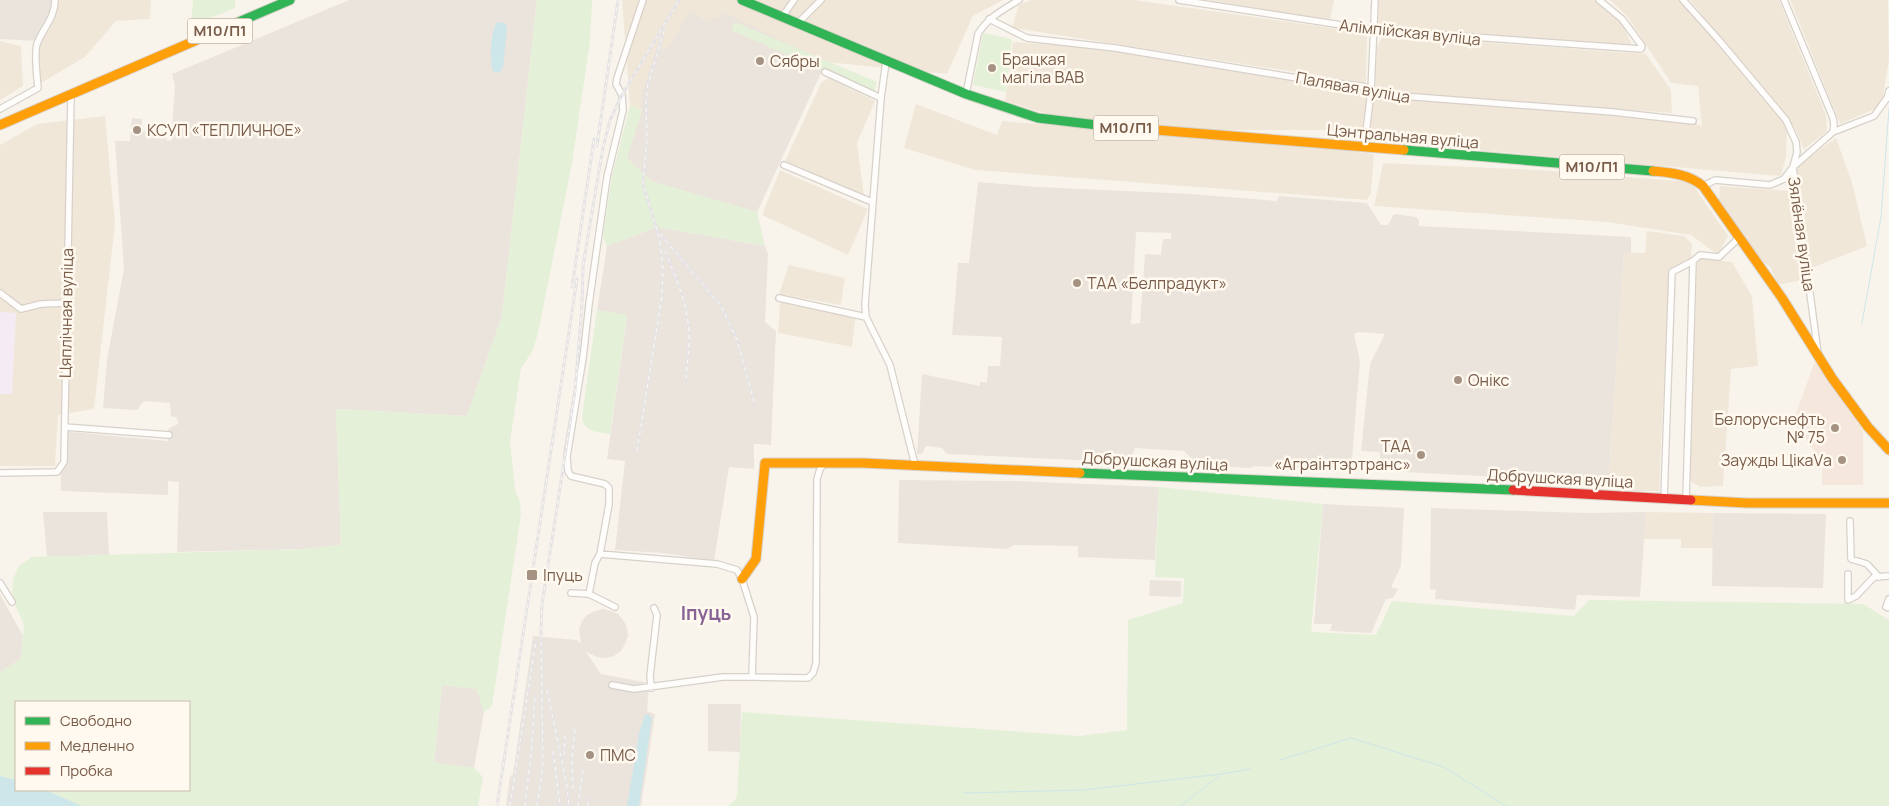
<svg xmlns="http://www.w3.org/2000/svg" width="1889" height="806" font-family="Manrope,sans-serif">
	<rect width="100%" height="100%" fill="#f8f4ec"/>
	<!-- residential -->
	<path fill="#f1e7d9" d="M55,0H151L150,19L116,21L85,57L41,83L38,43L55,18Z
		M622,0H1003L973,16L947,74L826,62L757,212L651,181L627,158L642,110L630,105Z
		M1031,0H1134L1367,33L1366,83L1012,28L1019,5Z
		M1208,0H1334L1330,20Z
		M1379,0H1596L1622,23L1632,45L1378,26Z
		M1610,0H1681L1781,116L1787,130L1786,156L1781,176L1369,141L1373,97L1619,114L1695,123L1702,127L1698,86L1671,83L1627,16Z
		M1690,0H1779L1826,115L1827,131L1804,149L1795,128Z
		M1790,0H1888L1889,60L1883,97L1875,109L1840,124Z
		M1383,35L1646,54L1671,90L1672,113L1375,92L1377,47Z
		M0,41L21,46L23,86L0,100Z
		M1013,42L1111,49L1369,90L1362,130H1207L1051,115L1005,101Z
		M829,78L875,101L857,143L864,195L785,161L821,83Z
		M916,104L997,135L1002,121L1312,147L1374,154L1371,193L1367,200L975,170L904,148Z
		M105,116L115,224L94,409L58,415L55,466H0V145L37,124Z
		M1836,138L1852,182L1867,246L1809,269L1796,167Z
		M1383,163L1538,170L1691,182L1728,236L1718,255L1691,235L1607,222L1374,206Z
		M780,170L868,209L848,255L762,215Z
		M1720,186L1790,191L1802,280L1778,285L1770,266L1763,263L1719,201Z
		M1647,231L1684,236L1692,244L1691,258L1669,270L1659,491H1622L1608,486L1624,252L1645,253Z
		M1700,258L1732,262L1752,296L1758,366L1731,369L1723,486L1700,487L1690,481L1697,263Z
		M789,265L845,278L841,305L779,294Z
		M780,302L856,313L852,347L778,333Z
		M1646,512L1713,513V548H1681V539H1644Z"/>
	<!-- commercial -->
	<path fill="#f6e7dd" d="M1815,361L1863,430V485H1822V461L1793,422Z"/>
	<!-- industrial -->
	<path fill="#ebe4dd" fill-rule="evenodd" d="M0,0H52L51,13L36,41L0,39Z
		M349,0H537L502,316L467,416L336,409L341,545L303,549L177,552L179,482L168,481V495L61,491V431L168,441V429L178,424L177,418L171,416L170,403L144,401L137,410L103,408L107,359L124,269L115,141H130L132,118L142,119L141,131L167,133L166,140L171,141L175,86L172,74Z
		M690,11L709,22L713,16L719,19L724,12L826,62L757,212L651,181L627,158L642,110L641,96L657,46L667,50Z
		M978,182L1038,187L1191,194L1277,201L1279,196L1367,203L1381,225H1388L1394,214L1416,217L1419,220V226L1631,237V252L1624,253L1608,486L1539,479L1403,472L1399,465L1380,464V452L1361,451L1370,364L1385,334L1359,332L1354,334L1360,361L1351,471L1253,466L1252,468L1199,466L1184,451L1135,448L1129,462L1103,461L1097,455V461L947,454L942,448L926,446L922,454H917L922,374L980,386V382H987L988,366H1000L1002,337L952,335L958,263H969ZM1136,232L1171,233V239H1163L1161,255L1145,254L1140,323L1131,324Z
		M657,227L765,246L768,254L765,322L776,331L771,445L754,444V469L729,467L714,561L663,553L615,550L625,461L607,459L627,316L597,310L607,246Z
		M899,480L1015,481L1159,487L1155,560L1078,557V546L1014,545L1007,549L898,543Z
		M1323,504L1404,508L1401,566L1391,587L1398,589L1393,598L1386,599L1371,633L1330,631L1332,624H1314Z
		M1431,508L1587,513L1646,512L1640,597L1577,595L1575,610L1435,599L1436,590L1430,589Z
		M43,512H107L109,555L47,557Z
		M1713,513L1826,514L1823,588L1712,586Z
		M1150,580L1181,581V597L1149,596Z
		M0,594L23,636L21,659L0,672Z
		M603,609L611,611L618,614L624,621L627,628L628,636L625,644L621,651L614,656L606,658L597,657L586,652L601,674L649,683L647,711L655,714L641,806H506L510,776L513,774L533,636L577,640L581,644L579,629L582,621L587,615L595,611Z
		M442,685L477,689L484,712L474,768L434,763Z
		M708,704H741L740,752L708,751Z"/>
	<!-- education -->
	<path fill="#f5ebf4" d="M0,312L16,313L12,394H0Z"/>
	<!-- green -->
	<path fill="#e4f0d7" d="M193,0H235V8L191,26Z
		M537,0H592L590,41L572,163L538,333L533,350L521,368L510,442L515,490L520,502L521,514L492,706L484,712L476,689L442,685L434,762L474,768L483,777L478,806H82L45,790H189V702H16V780L0,776V672L21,659L24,625L12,598L13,579L19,566L32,557L303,549L341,545L336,409L467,416L502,316Z
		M735,22L877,82L874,93L731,30Z
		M983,33L1012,39L1006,92L973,85Z
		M630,105L642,110L627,158L651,181L757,212L765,246L657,227L607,246L603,236L612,176Z
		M597,310L627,315L610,434C597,432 584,432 582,417Z
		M1159,487L1323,504L1311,632L1376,635L1392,601L1574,616L1589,600L1863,604L1889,620V806H728L735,800L737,796L742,712L1080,736L1127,730L1128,620L1183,603L1184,578L1155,577Z"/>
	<!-- water -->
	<path fill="#cde6e9" d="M497,22L505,23L507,28L503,67L499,73L493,71C489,62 491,30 497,22Z
		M648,714L652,718L639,806H627L639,734L645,715Z
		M0,776L16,780V790H45L82,806H0Z"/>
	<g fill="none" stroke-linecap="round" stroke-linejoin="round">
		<!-- stream -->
		<path stroke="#cde6e9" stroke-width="1" d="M1862,323L1881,217L1889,109
			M1280,760L1351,738L1444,767L1506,806
			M963,793L1084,790L1221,774L1250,769
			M1181,806L1220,775"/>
		<!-- street casing -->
		<g stroke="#d7d1ca" stroke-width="8">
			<path id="street" d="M1179,0L1374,30L1641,49L1642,46L1622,19L1599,0
				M1683,0L1718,39L1786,120L1796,142L1797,152L1793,167L1818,353
				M782,17L794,0
				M989,19L1027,38L1115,48L1291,77L1361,86L1369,88L1371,92L1376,94L1613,112L1693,121
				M798,23L821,0
				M886,62L881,98L865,305L866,317L890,365L915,465
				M825,72L881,98
				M966,94L978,34C988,17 1003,10 1019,0
				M0,109L38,88C37,77 34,53 37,44C43,28 55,18 55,0
				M1833,132L1874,116L1887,98L1889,91
				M1364,148L1371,92L1375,0
				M784,165L872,202
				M1703,186L1715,180L1770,185L1784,179L1793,167L1833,132L1834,125L1833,118L1784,0
				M0,293L21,309L41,304L66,303
				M779,298L866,317
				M65,427L169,435
				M0,473L57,472L64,462L71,94
				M1664,498L1672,272L1693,261
				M1686,500L1693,261L1700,255L1719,257L1740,237
				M1850,521L1851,559L1867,564L1879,577
				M600,554L717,564L737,570L742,579L754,617L752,677L808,678L813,673L816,663L817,479L820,469L825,462
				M1848,574V600L1856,596L1874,577L1889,576
				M0,583L12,602
				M571,593L589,594
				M1889,599L1886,607L1889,608
				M615,607L589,594L595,563L600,554L609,504V488L605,484L571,476L568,471L567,456L583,358L589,304L607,177L623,110L622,95L616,84L617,78L643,0
				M612,685L634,689L723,677H752
				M651,688L650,676L657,615L654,608"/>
		</g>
		<!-- fast casing -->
		<g stroke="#d8d1c8" stroke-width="11">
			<path id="fast" d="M742,0L966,94L1038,118L1106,126
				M213,33L290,0
				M1404,150L1653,171
				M1080,473L1513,490"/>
		</g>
		<!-- slow casing -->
		<g stroke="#d8d1c8" stroke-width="11">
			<path id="slow" d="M0,125L213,33
				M1106,126L1404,150
				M1653,171C1672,173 1688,174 1703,186L1782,298L1832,378L1868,427L1889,450
				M1691,500L1747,503H1889
				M742,579L756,559L765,463H863L1080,473"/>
		</g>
		<!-- jam casing -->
		<g stroke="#d8d1c8" stroke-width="11">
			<path id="jam" d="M1513,490L1691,500"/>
		</g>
		<!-- street -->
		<use href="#street" stroke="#fefdfc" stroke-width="5.5"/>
		<!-- fast -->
		<use href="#fast" stroke="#30b455" stroke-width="9"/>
		<!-- slow -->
		<use href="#slow" stroke="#ff9f0a" stroke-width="9"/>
		<!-- jam -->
		<use href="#jam" stroke="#e5322d" stroke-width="9"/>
		<!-- rail casing -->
		<g stroke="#e5e3e5" stroke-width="3">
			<path id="rail" d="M597,146L618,0
				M660,234L721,306L737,340L755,405
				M665,251C674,273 685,298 688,322C691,341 687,361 686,381
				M572,287L594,139
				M637,451L662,296L663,270L660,240L643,184L647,139L646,100L648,84L664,31
				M547,690L567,786L569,806
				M553,751L560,806
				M564,755L565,735
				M573,789L572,759L575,729
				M497,806L577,279
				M510,806L536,641
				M525,806L532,745L535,695
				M537,806L543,766L541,631L542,604L575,391L582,304L583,265L603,148L610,120L622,95L679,0
				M578,806L583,770
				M588,806L589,797"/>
		</g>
		<!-- rail -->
		<use href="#rail" stroke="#fff9ef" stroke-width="1" stroke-dasharray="4" stroke-linecap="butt"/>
	</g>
	<!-- markers -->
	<g fill="#a59283" stroke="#fff9ef" stroke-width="2">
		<circle cx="760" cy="61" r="5"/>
		<circle cx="992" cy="68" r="5"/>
		<circle cx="137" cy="130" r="5"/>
		<circle cx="1077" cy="283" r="5"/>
		<circle cx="1458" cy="380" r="5"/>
		<circle cx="1835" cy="428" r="5"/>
		<circle cx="1421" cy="455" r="5"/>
		<circle cx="1842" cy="460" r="5"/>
		<rect x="526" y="569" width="12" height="12" rx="2.5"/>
		<circle cx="590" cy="755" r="5"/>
	</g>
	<g text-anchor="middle" stroke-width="5" stroke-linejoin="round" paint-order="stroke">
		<!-- shield labels -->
		<g fill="#fff9ef" stroke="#a18c7c" stroke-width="1">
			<rect x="187.5" y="18.5" width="65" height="25" rx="4"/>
			<rect x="1093.5" y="115.5" width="65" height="25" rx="4"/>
			<rect x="1559.5" y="154.5" width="65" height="25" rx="4"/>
		</g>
		<g font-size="15" font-weight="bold" fill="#795d4a">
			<text x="220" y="36">М10/П1</text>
			<text x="1126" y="133">М10/П1</text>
			<text x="1592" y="172">М10/П1</text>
		</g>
		<!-- street labels -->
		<g font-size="16" fill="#795d4a" stroke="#fff9ef">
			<text transform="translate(1410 32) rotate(6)" y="6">Алімпійская вуліца</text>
			<text transform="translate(1353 87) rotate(10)" y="6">Палявая вуліца</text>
			<text transform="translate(1403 136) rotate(5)" y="6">Цэнтральная вуліца</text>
			<text transform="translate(1802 234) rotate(82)" y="6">Зялёная вуліца</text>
			<text transform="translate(66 313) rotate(-89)" y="6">Цяплічная вуліца</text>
			<text transform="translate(1155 461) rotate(3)" y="6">Добрушская вуліца</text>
			<text transform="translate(1560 478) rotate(3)" y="6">Добрушская вуліца</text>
		</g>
		<!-- poi labels -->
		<g font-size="16" fill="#795d4a" stroke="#fff9ef" text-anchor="start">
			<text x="1002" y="65">Брацкая<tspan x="1002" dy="18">магіла ВАВ</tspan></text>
			<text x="770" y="67">Сябры</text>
			<text x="147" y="136">КСУП «ТЕПЛИЧНОЕ»</text>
			<text x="1087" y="289">ТАА «Белпрадукт»</text>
			<text x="1468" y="386">Онікс</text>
			<text x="1825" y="425" text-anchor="end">Белоруснефть<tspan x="1825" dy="18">№ 75</tspan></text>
			<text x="1411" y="452" text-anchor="end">ТАА<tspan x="1411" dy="18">«Аграінтэртранс»</tspan></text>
			<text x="1832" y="466" text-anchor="end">Заужды ЦікаVа</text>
			<text x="543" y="581">Іпуць</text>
			<text x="600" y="761">ПМС</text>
		</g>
		<!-- quarter labels -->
		<g font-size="19" font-weight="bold" fill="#866295" stroke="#fff9ef">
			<text x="706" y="620">Іпуць</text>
		</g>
	</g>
	<!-- legend -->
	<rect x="15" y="701" width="175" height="90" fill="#fff9ef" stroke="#c9bbad"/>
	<rect x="25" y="717" width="25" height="8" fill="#30b455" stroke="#c9bbad"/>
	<text x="60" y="726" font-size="15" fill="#795d4a">Свободно</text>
	<rect x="25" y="742" width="25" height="8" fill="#ff9f0a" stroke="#c9bbad"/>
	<text x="60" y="751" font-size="15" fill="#795d4a">Медленно</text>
	<rect x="25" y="767" width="25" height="8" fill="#e5322d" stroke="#c9bbad"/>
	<text x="60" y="776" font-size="15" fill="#795d4a">Пробка</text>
</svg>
